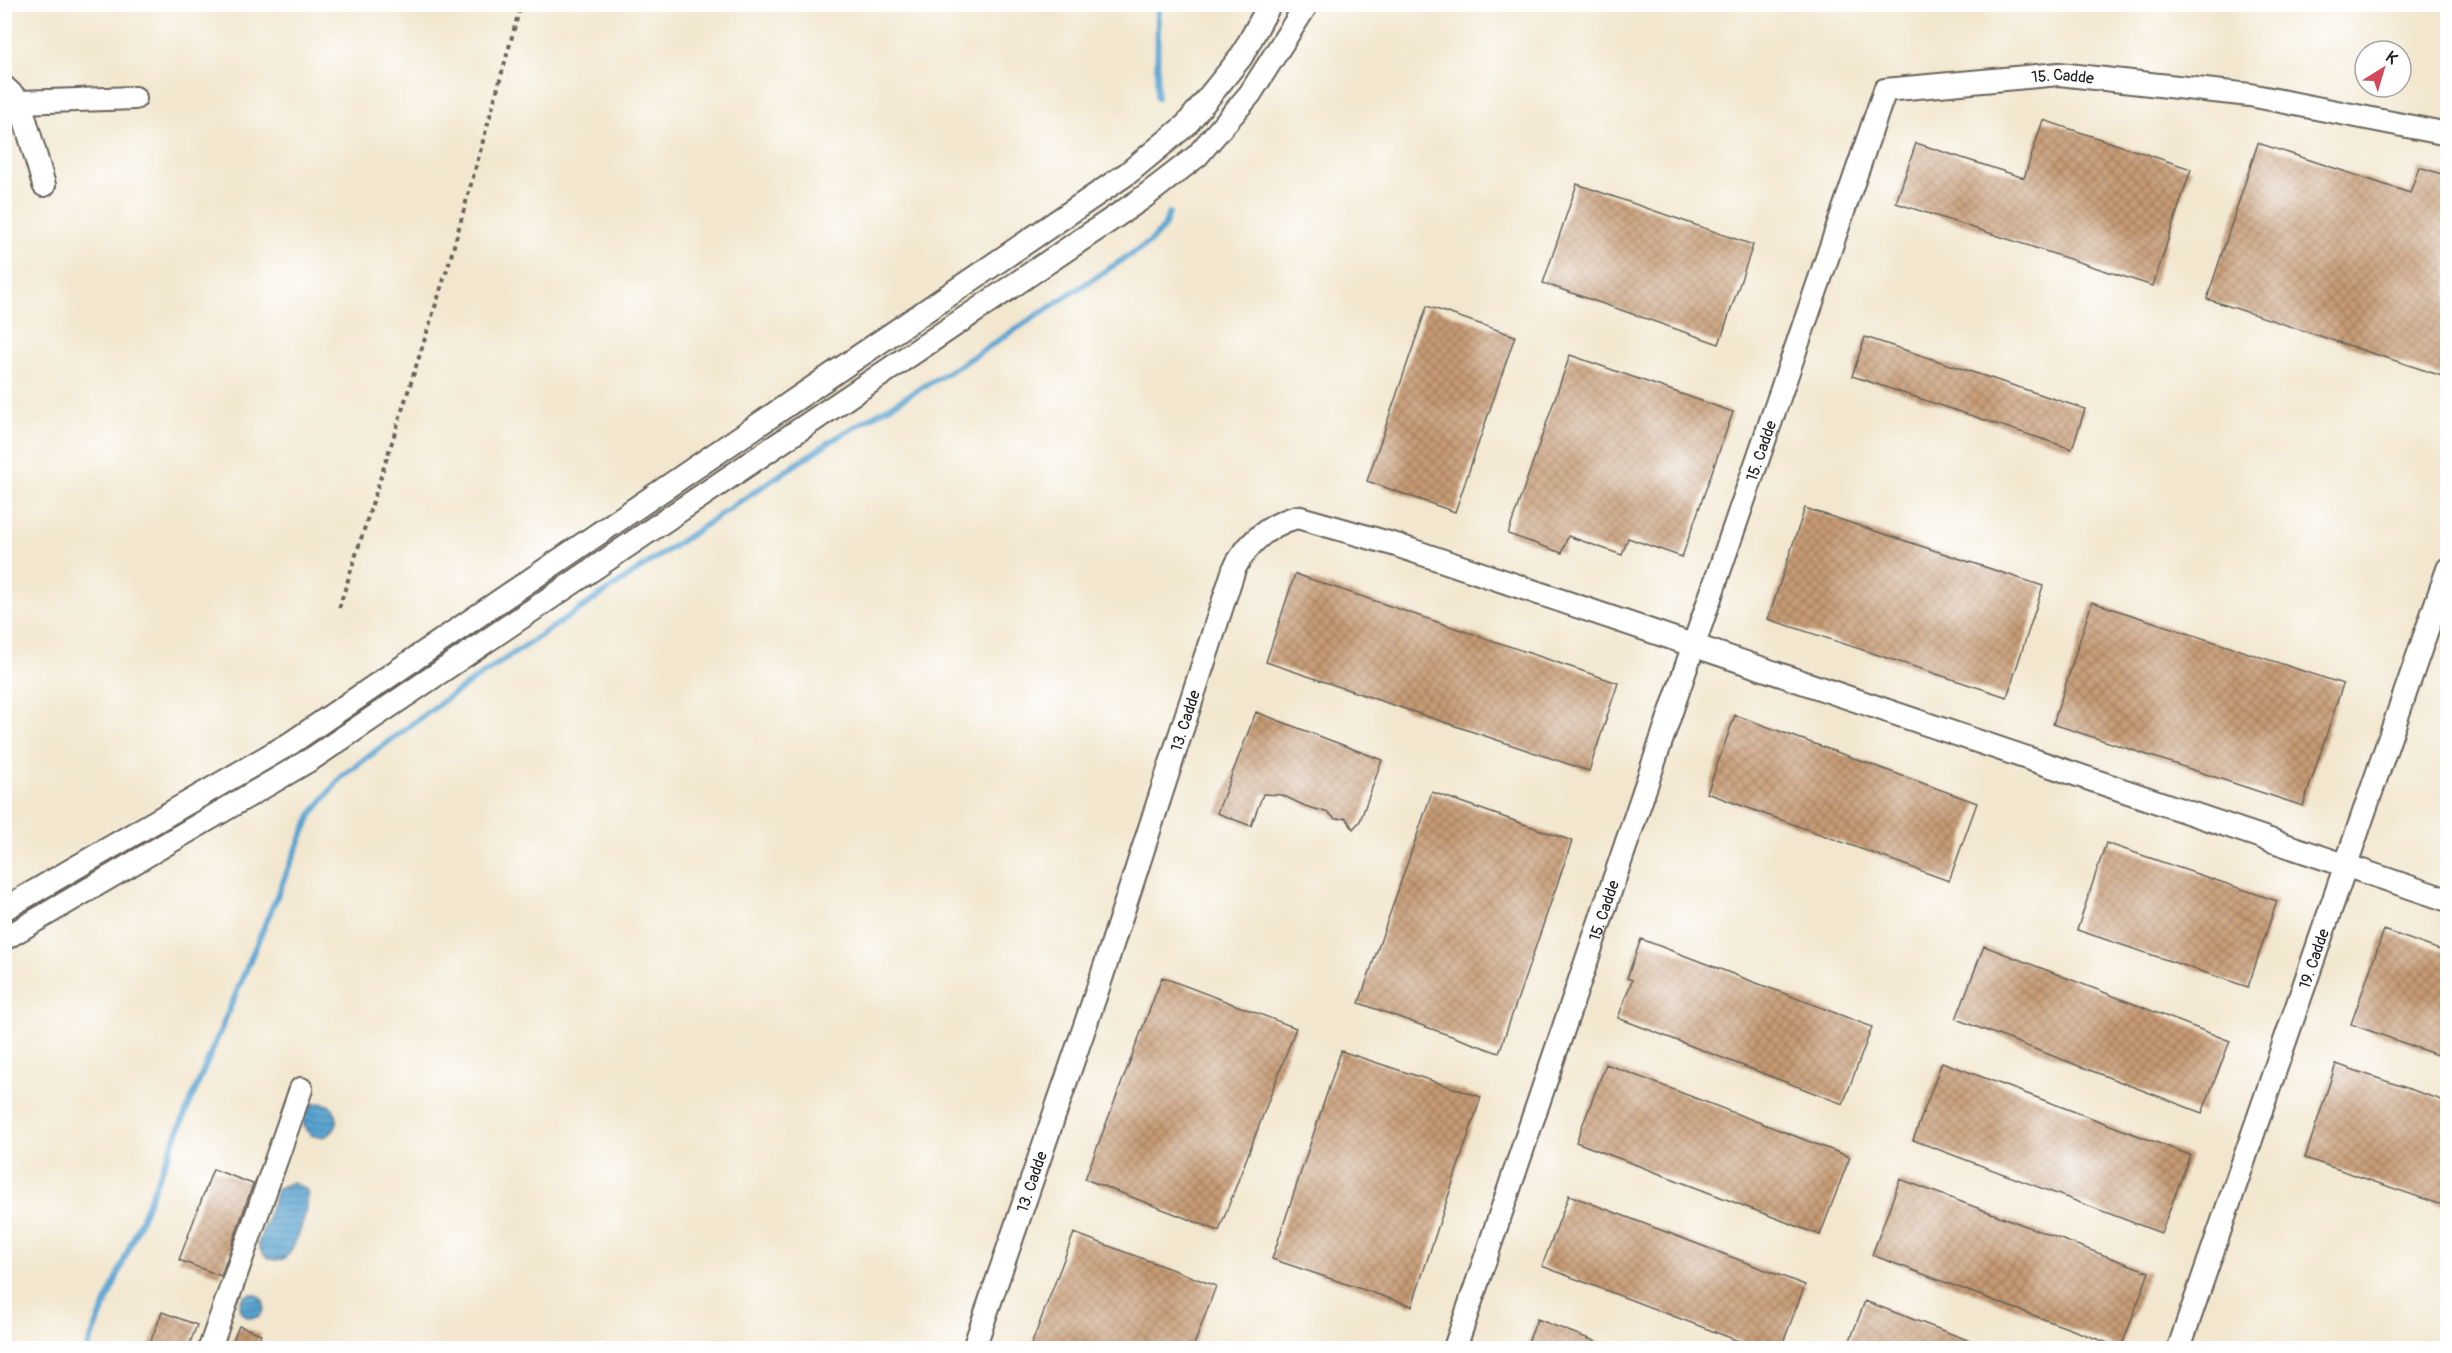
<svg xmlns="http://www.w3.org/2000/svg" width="2452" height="1353" font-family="Pangolin,sans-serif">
	<defs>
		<pattern id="water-rules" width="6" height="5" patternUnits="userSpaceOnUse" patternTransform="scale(1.5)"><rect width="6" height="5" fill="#57a2cf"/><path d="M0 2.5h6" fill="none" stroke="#4783a7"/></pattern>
		<pattern id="building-cross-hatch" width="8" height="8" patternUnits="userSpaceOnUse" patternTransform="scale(1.5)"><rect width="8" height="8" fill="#c79b74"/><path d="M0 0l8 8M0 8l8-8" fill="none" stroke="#a17e5e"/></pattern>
	</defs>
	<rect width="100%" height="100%" fill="#fff"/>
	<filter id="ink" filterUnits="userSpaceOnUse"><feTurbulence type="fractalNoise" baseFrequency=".0167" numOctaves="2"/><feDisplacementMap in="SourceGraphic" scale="12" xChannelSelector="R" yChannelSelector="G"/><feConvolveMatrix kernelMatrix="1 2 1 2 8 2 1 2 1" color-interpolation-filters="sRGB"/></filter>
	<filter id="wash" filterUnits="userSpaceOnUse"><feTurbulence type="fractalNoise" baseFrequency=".008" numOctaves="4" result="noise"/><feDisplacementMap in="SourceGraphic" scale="24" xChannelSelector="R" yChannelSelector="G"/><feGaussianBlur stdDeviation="1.35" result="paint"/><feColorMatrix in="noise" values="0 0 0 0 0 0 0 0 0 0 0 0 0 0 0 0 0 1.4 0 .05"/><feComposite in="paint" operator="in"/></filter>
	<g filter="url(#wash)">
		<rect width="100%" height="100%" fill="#f2e6ce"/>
		<!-- water -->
		<path fill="url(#water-rules)" stroke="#3a5f76" stroke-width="1.5" d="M303 1120a17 17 0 1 1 34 0a17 17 0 1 1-34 0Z
			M293,1182L306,1189C312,1202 298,1240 290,1252C280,1267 262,1259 258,1244L278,1188Z
			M240 1306a12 12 0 1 1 24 0a12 12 0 1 1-24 0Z"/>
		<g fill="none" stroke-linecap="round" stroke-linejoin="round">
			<!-- stream -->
			<path stroke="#57a2cf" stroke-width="6" d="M1157,98L1158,4
				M87,1348L311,815L342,776L450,696L829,442L962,364L1150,242L1164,227L1169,213"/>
		</g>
		<g id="blocks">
			<!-- building -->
			<path fill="url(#building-cross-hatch)" d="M2043,120L2191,169L2153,286L1896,203L1916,143L2024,178Z
				M2258,143L2410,193L2419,167L2448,176V358L2442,376L2207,299Z
				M1577,184L1753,245L1719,344L1543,283Z
				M1427,306L1515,336L1455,512L1367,481Z
				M1865,337L2085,409L2072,449L1852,376Z
				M1570,355L1733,412L1682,557L1628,538L1622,555L1568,536L1562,553L1508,534Z
				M1805,508L2043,586L2007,697L1768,619Z
				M1295,574L1618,683L1589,771L1266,662Z
				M2092,602L2343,684L2303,806L2053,724Z
				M1256,712L1382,760L1360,821L1353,829L1346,818L1335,819L1329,813L1305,806L1282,795L1263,794L1251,826L1217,813Z
				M1735,715L1977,803L1949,881L1707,793Z
				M1432,792L1572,841L1499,1053L1359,1003Z
				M2106,843L2277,901L2248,987L2077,930Z
				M2384,930L2448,953V1059L2351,1024Z
				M1641,939L1872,1027L1843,1104L1618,1018L1632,980L1627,978Z
				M1984,946L2230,1041L2202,1113L1956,1019Z
				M1162,977L1296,1028L1219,1231L1085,1179Z
				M1341,1051L1481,1097L1412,1306L1272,1259Z
				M1942,1062L2190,1155L2161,1233L1913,1140Z
				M1606,1064L1850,1157L1820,1235L1576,1142Z
				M2336,1064L2448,1102V1207L2305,1158Z
				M213,1169L253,1184L221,1276L179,1260Z
				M1900,1179L2149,1272L2121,1348L1872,1255Z
				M1569,1195L1805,1285L1781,1348H1757L1542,1266Z
				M1074,1233L1216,1286L1193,1348H1030Z
				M1865,1301L1986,1347V1348H1847Z
				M162,1312L197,1325L188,1348H148Z
				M1537,1319L1610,1347V1348H1526Z
				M239,1326L261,1334L255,1348H230Z"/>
		</g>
	</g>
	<g filter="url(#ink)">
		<use href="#blocks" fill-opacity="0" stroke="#67635a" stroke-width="1.5"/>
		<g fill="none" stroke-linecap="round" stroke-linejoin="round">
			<!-- minor casing -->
			<g stroke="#67635a" stroke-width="26">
				<g id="minor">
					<path d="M4,87L20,102L44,185"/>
					<path d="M20,102L135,98"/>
					<path d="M4,909L291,743L1128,173L1186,125L1241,57L1270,4"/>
					<path d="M4,939L313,758L1140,200L1197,156L1250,94L1307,4"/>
					<path d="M210,1348L301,1089"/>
					<path id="s1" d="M974,1348L1098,988L1234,569C1248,542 1268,525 1297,517L1396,545L2448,900"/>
					<path id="s2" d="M1455,1348L1693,647L1885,90L2059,74L2250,95L2448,134"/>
					<path id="s3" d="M2179,1348L2448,569"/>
				</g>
			</g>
			<!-- path -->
			<path stroke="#67635a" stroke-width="4" stroke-dasharray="4.5 4.5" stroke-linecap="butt" d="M339,608L450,260L521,4"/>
			<!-- minor -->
			<use href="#minor" stroke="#fff" stroke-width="22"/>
		</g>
	</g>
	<g text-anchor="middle" stroke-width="4.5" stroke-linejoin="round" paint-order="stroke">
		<!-- street labels -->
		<g font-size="16" fill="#1c1c1c" stroke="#fff">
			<text dy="6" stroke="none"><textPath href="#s2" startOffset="1508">15. Cadde</textPath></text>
			<text dy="6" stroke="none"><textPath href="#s2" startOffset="948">15. Cadde</textPath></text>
			<text dy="6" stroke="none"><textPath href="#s1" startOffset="662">13. Cadde</textPath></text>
			<text dy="6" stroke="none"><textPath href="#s2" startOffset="462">15. Cadde</textPath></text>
			<text dy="6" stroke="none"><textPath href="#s3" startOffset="412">19. Cadde</textPath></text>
			<text dy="6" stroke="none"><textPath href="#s1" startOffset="176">13. Cadde</textPath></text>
		</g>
	</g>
	<!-- margin -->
	<rect width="2452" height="1353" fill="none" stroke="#fff" stroke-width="24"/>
	<!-- north arrow -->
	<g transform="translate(2383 69) rotate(37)"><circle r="28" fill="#ffffff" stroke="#a4a4a4" stroke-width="1.5"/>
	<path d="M0-4.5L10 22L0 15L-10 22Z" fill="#d1495b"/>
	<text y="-9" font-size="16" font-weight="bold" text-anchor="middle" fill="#1c1c1c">K</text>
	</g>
</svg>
